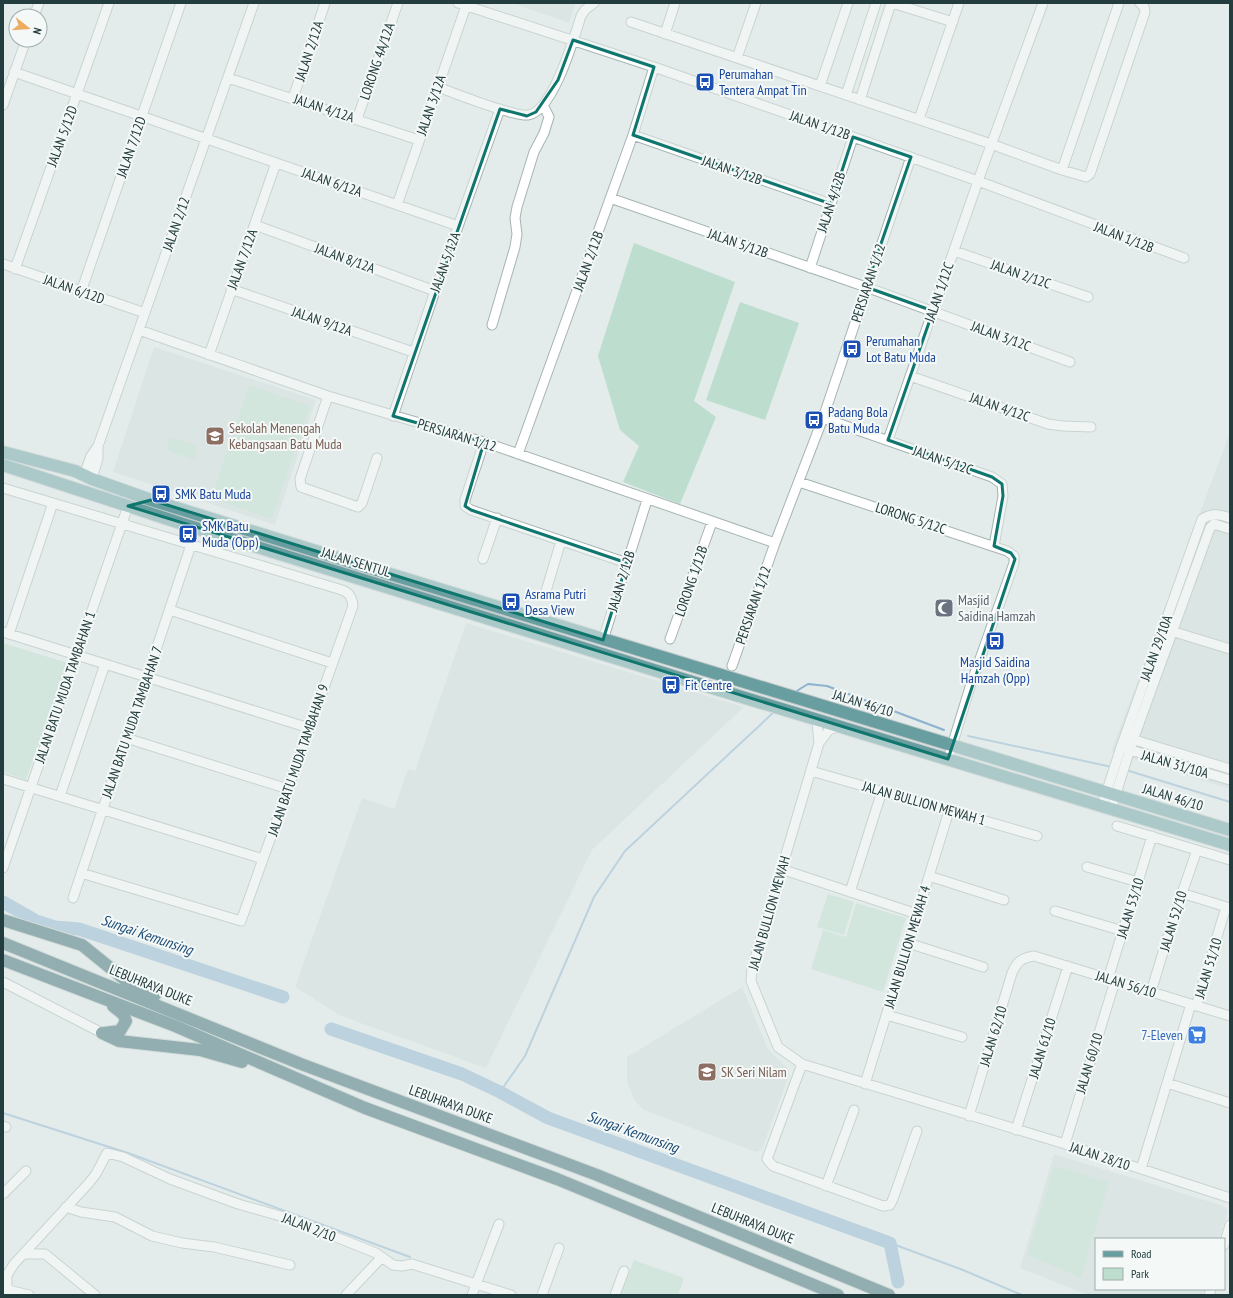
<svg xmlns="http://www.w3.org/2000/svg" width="1233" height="1298" font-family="'PT Sans Narrow',sans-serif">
	<rect width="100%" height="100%" fill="#e3eceb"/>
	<!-- built -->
	<path fill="#d1dcdb" d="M512,3H576L569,23Z
		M154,347L316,400L275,525L113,472Z
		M1230,432V789L1111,752Z
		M466,623L744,707L592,850L486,1068L341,1016L295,987L362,798L394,809L408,769L415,771Z
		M742,987L768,1049L787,1068L789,1075L762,1149L756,1152L644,1110L635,1101L627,1081V1057Z
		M1054,1154L1224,1206L1228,1212L1219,1239H1096V1289H1204L1202,1295H1088L1020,1268Z"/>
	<!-- green -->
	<path fill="#bdddcf" d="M634,243L735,282L694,401L716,417L680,504L623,482L639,446L620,430L598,356Z
		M740,302L799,323L765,420L706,400Z
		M249,385L310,406L272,519L211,498Z
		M171,437L198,446L194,460L166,450Z
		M3,643L68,663L26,780L3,772Z
		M828,894L854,902L844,935L817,927Z
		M856,903L906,918L883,992L811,969L823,930L846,937Z
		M1054,1166L1109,1182L1081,1278L1027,1255Z
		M634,1260L684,1278L678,1295H620Z"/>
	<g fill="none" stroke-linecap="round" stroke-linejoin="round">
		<!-- stream -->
		<path stroke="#8db1cf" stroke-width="2" d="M795,692L808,684L827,686L944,730
			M968,736L1112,767
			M1126,770L1230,802
			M500,1092L525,1056L594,897L625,851L775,711
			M3,1113L128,1153L410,1257
			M890,1243L963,1270L1022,1295"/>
		<!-- river -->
		<path stroke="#8db1cf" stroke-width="13" d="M3,902L36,921L55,927L79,929L283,997
			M331,1029L462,1074L500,1092L548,1118L890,1243L898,1282"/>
		<!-- minor casing -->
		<g stroke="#a6b4b3" stroke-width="11">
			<path id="minor" d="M458,3L654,67L978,181L1184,258
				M892,3L953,22
				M34,16L39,3
				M631,22L991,144L1062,170L1086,177L1090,174L1145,12L1144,7L1140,3
				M665,34L675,3
				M737,58L756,3
				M14,72L458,226
				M228,78L419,140
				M820,86L848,3
				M438,87C454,93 514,117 528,115C553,112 574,38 581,16L585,10L594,3
				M846,95L876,3
				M293,98L325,3
				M860,100L891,3
				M3,105L26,40
				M357,119L398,3
				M919,119L959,3
				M633,135L831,204
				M1062,170L1119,3
				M610,198L866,287L1070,362
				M397,205L466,6
				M255,225L435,291
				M954,251L1088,297
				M3,264L145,313
				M810,268L853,137
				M15,269L109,3
				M231,289L413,352
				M81,292L181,3
				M492,325L515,247L517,234L515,218L517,207L534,152L544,133L549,117L543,105
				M139,330L328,396L484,442L775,543
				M209,355L276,163
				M910,376L1048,424L1063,426L1091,427
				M328,396L300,479L301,487L358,507L362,503L377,458
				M393,416L435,291L500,109
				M823,418L992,477L1002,484L1003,496L994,546
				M888,440L978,181L1043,3
				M484,442L465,500V506L471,510L627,563
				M518,454L633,135L654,67
				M84,475L91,456L98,446L254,3
				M92,479L98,458V446
				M799,482L1007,551L1014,556V563L970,687L948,759
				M3,488L342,590C350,593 352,598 353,606L241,921L81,873
				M483,559L497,518
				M546,591L561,541
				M170,610L332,663
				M1168,630L1230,649
				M3,632L309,728
				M9,634L53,503
				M670,639L712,522
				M603,640L647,500
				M732,666L775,543L823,418L911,157
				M812,718L817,722L819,743
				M839,726L829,730L819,743L752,968L751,981L778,1047L802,1064L1065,1144L1230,1198
				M126,738L288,789
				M1128,738L1230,769
				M1124,748L1230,780
				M811,771L1037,836
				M3,779L263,859
				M60,796L105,664
				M1102,806L1121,747L1202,519C1212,513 1219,514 1230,518
				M1111,809L1133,740L1210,528L1214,524L1230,529
				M1117,826L1230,860
				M1087,867L1138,882
				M3,868L128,506
				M781,869L917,914
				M929,876L1004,900
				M850,892L882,791
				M1181,893L1230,908
				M73,898L191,545
				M1055,911L1123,931
				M908,943L983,967
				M1108,979L1152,836
				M3,982L102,1033
				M1151,992L1173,919L1197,850
				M1196,1006L1226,907
				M887,1015L962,1037
				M802,1064L767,1159L773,1166L883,1206L890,1205L893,1199L917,1131
				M1167,1083L1230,1103
				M865,1084L949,811
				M969,1116L1012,973C1017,962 1021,958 1034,956L1230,1016
				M3,1126L6,1127
				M1016,1130L1068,966
				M1065,1144L1115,981
				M1141,1169L1191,1004
				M826,1186L854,1110
				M3,1194L26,1171
				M66,1207L81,1212L115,1217L152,1236L182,1243L214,1247L290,1265
				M1224,1245L1230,1225
				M23,1254H45L95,1295
				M8,1290L29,1295
				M7,1295V1275L14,1264L88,1184L96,1174L107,1153L123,1157L170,1179L238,1204L291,1219L376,1253L393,1265L402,1266L412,1264L511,1295
				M346,1295L382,1257
				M472,1295L499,1224
				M542,1295L559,1248
				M615,1295L624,1271
				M1209,1295L1211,1289"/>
		</g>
		<!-- primary casing -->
		<g stroke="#c1c8c9" stroke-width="14">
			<path id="primary" d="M3,452L75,471L92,479L151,500L377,570L1230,830
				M3,465L186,525L686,680L1230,845"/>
		</g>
		<!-- motorway casing -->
		<g stroke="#c1c8c9" stroke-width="14">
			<path id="motorway" d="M3,920L82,945L129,983L155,995
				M3,943L301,1064L597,1175L889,1295
				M3,960L175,1026L365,1108L557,1179L838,1295
				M102,1033L119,1041L200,1050L242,1062
				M104,1033L120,1031L126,1021L123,1014L113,1006"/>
		</g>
		<!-- minor -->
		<use href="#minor" stroke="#fff" stroke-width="9"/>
		<!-- primary -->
		<use href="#primary" stroke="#699ea0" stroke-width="12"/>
		<!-- motorway -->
		<use href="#motorway" stroke="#306368" stroke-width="12"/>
	</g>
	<!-- marked area -->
	<path d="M0 0H1233V1298H0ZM573,40L654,67L633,135L831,204L853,137L911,157L866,287L933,311L888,440L992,477L1002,484L1003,496L994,546L1011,553L1015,559L948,759L128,506L151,500L603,640L627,563L471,510L465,506L484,442L393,416L500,109L527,116L536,112L558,80Z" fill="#e3eceb" fill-opacity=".55" fill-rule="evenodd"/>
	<path fill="none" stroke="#0f766e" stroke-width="3" stroke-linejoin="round" d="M573,40L654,67L633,135L831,204L853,137L911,157L866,287L933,311L888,440L992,477L1002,484L1003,496L994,546L1011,553L1015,559L948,759L128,506L151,500L603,640L627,563L471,510L465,506L484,442L393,416L500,109L527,116L536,112L558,80Z"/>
	<!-- icons -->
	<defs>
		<g id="bus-square" transform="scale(1)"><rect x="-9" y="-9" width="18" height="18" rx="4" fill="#1a4fb4" stroke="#f4f9f8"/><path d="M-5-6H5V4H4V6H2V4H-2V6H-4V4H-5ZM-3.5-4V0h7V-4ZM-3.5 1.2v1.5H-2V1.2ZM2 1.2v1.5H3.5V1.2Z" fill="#fff"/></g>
		<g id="school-square" transform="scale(1)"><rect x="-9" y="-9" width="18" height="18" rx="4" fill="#8d6e63" stroke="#f4f9f8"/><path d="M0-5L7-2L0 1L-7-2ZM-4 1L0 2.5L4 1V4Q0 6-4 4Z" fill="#fff"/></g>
		<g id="mosque-square" transform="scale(1)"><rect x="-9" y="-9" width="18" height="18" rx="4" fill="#6b7280" stroke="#f4f9f8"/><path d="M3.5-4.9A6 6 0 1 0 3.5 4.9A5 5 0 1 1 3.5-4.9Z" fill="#fff"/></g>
		<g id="supermarket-square" transform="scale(1)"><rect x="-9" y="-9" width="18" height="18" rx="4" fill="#3f7fe0" stroke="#f4f9f8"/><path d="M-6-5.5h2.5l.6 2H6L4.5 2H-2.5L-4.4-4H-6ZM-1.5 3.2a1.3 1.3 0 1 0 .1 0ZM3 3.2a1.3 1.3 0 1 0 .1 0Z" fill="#fff"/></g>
	</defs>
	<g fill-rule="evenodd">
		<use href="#bus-square" x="705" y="82"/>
		<use href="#bus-square" x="852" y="349"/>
		<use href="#bus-square" x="814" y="420"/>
		<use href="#school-square" x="215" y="436"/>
		<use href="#bus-square" x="161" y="494"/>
		<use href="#bus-square" x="188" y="534"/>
		<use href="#bus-square" x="511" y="602"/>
		<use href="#mosque-square" x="944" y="608"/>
		<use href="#bus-square" x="995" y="641"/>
		<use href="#bus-square" x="671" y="685"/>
		<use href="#supermarket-square" x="1197" y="1035"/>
		<use href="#school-square" x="707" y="1072"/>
	</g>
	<g text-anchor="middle" stroke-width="4" stroke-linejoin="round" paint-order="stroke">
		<!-- street labels -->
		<g font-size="14" fill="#233c3d" stroke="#f4f9f8">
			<text transform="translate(309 51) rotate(-72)" y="5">JALAN 2/12A</text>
			<text transform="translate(377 61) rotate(-71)" y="5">LORONG 4A/12A</text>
			<text transform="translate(431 105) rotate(-71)" y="5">JALAN 3/12A</text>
			<text transform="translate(324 108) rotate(18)" y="5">JALAN 4/12A</text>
			<text transform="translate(820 125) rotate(19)" y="5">JALAN 1/12B</text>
			<text transform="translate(62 136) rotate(-70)" y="5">JALAN 5/12D</text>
			<text transform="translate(131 147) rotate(-71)" y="5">JALAN 7/12D</text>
			<text transform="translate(732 170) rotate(19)" y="5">JALAN 3/12B</text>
			<text transform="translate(332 182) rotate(19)" y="5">JALAN 6/12A</text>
			<text transform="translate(831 202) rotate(-72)" y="5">JALAN 4/12B</text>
			<text transform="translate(176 224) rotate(-71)" y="5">JALAN 2/12</text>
			<text transform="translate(1124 237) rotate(21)" y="5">JALAN 1/12B</text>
			<text transform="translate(738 243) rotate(19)" y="5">JALAN 5/12B</text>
			<text transform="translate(345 258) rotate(20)" y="5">JALAN 8/12A</text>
			<text transform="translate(242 259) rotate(-70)" y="5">JALAN 7/12A</text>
			<text transform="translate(588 261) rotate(-70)" y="5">JALAN 2/12B</text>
			<text transform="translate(445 262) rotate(-70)" y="5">JALAN 5/12A</text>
			<text transform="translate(1021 274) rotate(19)" y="5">JALAN 2/12C</text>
			<text transform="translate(868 283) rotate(-72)" y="5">PERSIARAN 1/12</text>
			<text transform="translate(74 289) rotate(19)" y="5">JALAN 6/12D</text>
			<text transform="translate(939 292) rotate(-71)" y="5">JALAN 1/12C</text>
			<text transform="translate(322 321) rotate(19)" y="5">JALAN 9/12A</text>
			<text transform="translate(1001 336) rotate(20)" y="5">JALAN 3/12C</text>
			<text transform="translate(1000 407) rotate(19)" y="5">JALAN 4/12C</text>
			<text transform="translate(457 435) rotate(17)" y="5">PERSIARAN 1/12</text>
			<text transform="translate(943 460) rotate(19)" y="5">JALAN 5/12C</text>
			<text transform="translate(911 518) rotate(18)" y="5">LORONG 5/12C</text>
			<text transform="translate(356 562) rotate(17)" y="5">JALAN SENTUL</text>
			<text transform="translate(621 581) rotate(-73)" y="5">JALAN 2/12B</text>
			<text transform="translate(691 581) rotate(-71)" y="5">LORONG 1/12B</text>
			<text transform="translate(753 605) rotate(-71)" y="5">PERSIARAN 1/12</text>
			<text transform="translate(1156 648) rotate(-70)" y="5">JALAN 29/10A</text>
			<text transform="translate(65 687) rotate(-71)" y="5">JALAN BATU MUDA TAMBAHAN 1</text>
			<text transform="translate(863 703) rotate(17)" y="5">JALAN 46/10</text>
			<text transform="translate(132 722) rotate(-71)" y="5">JALAN BATU MUDA TAMBAHAN 7</text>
			<text transform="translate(298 760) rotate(-71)" y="5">JALAN BATU MUDA TAMBAHAN 9</text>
			<text transform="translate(1175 764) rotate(16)" y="5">JALAN 31/10A</text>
			<text transform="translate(1173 797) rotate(17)" y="5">JALAN 46/10</text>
			<text transform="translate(924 803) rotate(16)" y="5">JALAN BULLION MEWAH 1</text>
			<text transform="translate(1130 908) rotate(-73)" y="5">JALAN 53/10</text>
			<text transform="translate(769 913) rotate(-74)" y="5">JALAN BULLION MEWAH</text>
			<text transform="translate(1173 921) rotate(-73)" y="5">JALAN 52/10</text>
			<text transform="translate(907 947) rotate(-73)" y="5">JALAN BULLION MEWAH 4</text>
			<text transform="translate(1208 968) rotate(-73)" y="5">JALAN 51/10</text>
			<text transform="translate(1126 984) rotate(17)" y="5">JALAN 56/10</text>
			<text transform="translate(151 985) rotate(22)" y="5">LEBUHRAYA DUKE</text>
			<text transform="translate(993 1036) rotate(-73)" y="5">JALAN 62/10</text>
			<text transform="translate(1042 1048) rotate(-73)" y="5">JALAN 61/10</text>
			<text transform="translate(1089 1063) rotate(-73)" y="5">JALAN 60/10</text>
			<text transform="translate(451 1104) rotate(20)" y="5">LEBUHRAYA DUKE</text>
			<text transform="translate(1100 1156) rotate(18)" y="5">JALAN 28/10</text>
			<text transform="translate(753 1223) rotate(22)" y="5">LEBUHRAYA DUKE</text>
			<text transform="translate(309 1227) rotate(21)" y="5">JALAN 2/10</text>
		</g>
		<!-- transit labels -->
		<g font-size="14" fill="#164399" stroke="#f4f9f8" text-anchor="start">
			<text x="719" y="79">Perumahan<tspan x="719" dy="16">Tentera Ampat Tin</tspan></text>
			<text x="866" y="346">Perumahan<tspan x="866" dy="16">Lot Batu Muda</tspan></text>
			<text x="828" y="417">Padang Bola<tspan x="828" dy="16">Batu Muda</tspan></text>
			<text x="175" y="499">SMK Batu Muda</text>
			<text x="202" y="531">SMK Batu<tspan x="202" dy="16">Muda (Opp)</tspan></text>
			<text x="525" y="599">Asrama Putri<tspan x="525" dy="16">Desa View</tspan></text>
			<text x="995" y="667" text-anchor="middle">Masjid Saidina<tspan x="995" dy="16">Hamzah (Opp)</tspan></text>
			<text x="685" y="690">Fit Centre</text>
		</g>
		<!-- education labels -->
		<g font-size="14" fill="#785e54" stroke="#f4f9f8" text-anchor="start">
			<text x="229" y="433">Sekolah Menengah<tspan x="229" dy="16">Kebangsaan Batu Muda</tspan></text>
			<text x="721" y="1077">SK Seri Nilam</text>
		</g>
		<!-- worship labels -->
		<g font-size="14" fill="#5b616d" stroke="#f4f9f8" text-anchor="start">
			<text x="958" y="605">Masjid<tspan x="958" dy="16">Saidina Hamzah</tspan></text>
		</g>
		<!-- shop labels -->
		<g font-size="14" fill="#366cbe" stroke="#f4f9f8" text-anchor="end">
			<text x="1183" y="1040">7-Eleven</text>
		</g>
		<!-- water labels -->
		<g font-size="15" font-style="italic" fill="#204e77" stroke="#f4f9f8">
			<text transform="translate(147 935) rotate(19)" y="5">Sungai Kemunsing</text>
			<text transform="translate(633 1132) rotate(20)" y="5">Sungai Kemunsing</text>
		</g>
	</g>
	<!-- border -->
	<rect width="1233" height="1298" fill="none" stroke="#233c3d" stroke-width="8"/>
	<!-- legend -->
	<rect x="1095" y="1238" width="130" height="52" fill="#f4f9f8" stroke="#a0adad"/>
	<rect x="1103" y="1251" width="20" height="6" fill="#699ea0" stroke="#a0adad"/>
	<text x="1131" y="1258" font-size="12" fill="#233c3d">Road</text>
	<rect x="1103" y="1268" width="20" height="12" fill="#bdddcf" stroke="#a0adad"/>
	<text x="1131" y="1278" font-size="12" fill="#233c3d">Park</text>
	<!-- north arrow -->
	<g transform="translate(28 28) rotate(107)"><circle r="19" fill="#f4f9f8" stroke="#a0adad"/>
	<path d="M0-3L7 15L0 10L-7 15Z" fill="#ecad61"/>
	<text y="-6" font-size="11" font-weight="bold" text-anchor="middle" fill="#233c3d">N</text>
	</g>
</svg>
